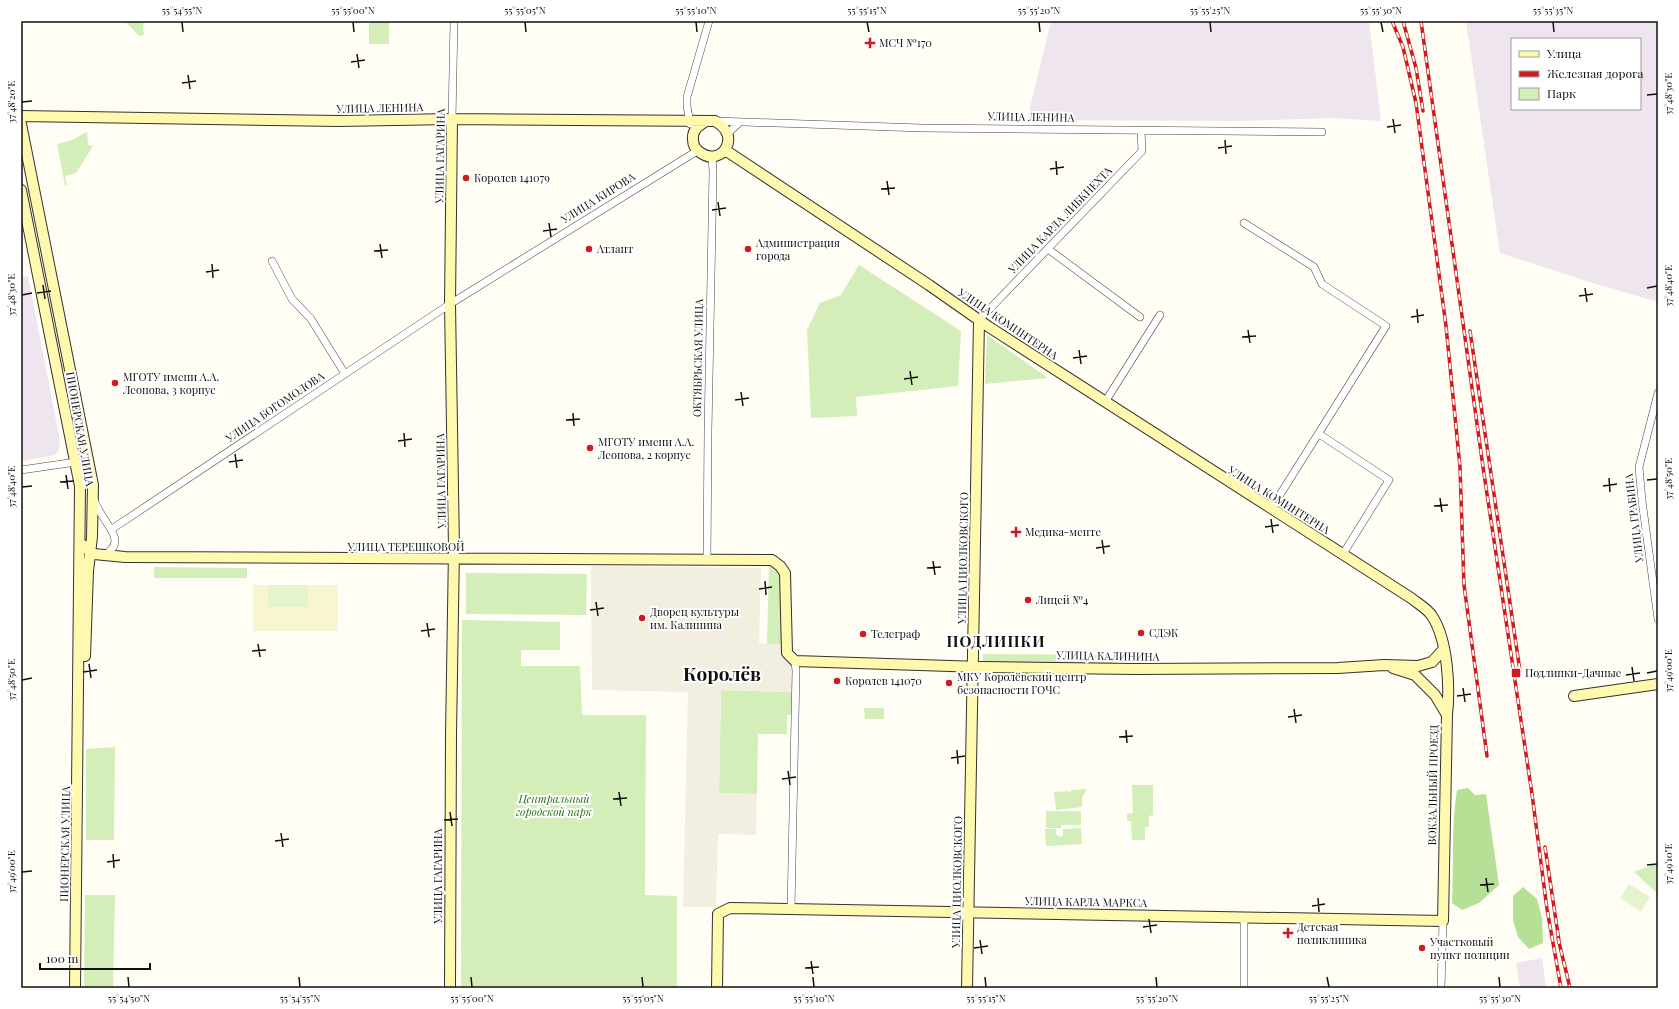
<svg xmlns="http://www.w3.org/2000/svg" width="1679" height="1009" font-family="'Playfair Display',serif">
	<rect width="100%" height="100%" fill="#fffdf4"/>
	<!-- industrial -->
	<path fill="#eee5ef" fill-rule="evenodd" d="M1051,21H1369L1381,121L1333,118L1240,121L1027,120Z
		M1466,21H1658V302L1593,283L1500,253ZM1512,39H1640V109H1512Z
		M28,276L60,441L59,449L55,455L21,461V277Z
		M1542,958L1546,988H1520L1516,963Z"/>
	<!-- farmland -->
	<path fill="#f8f6d1" d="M253,585H338V631H253Z"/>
	<!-- green -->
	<path fill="#d3eeb9" d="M125,21H143L144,35L139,36Z
		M369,21H389V44H369Z
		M87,132L88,145L93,146L76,173L65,176L67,185H65L57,144L70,141Z
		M859,265L961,331L958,386L856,397L857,416L811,418L807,330L820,303L841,295Z
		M987,335L1048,378L985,384Z
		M769,565L776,566L780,570L784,645L767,644Z
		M154,567L247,568V578H154Z
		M466,573L587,574L586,615L466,614Z
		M462,620L560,622V650H521V666H580L582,715H646L645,895L677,896V988H461Z
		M983,654L1115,655V666L983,664Z
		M721,690L793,692L792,715H787V734H758L757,794L719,793Z
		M864,708H884V719H865Z
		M115,747L114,840H86V749Z
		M1132,785H1153V815L1149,816V827H1145V840H1132L1131,821H1127V814L1133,813Z
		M1087,789L1082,798V807L1056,810L1054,792L1068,791L1069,792H1071V790Z
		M1046,811H1081V825H1061V828H1046Z
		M1081,828L1082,844L1046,846L1045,829H1056V834L1059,837L1063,836V829Z
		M1658,863V893H1657L1634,872Z
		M85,895H115L113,988H84Z"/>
	<!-- forest -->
	<path fill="#b6e096" d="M1468,788L1475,795L1486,794L1499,885L1479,903L1462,910L1452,903C1454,865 1451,827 1457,790Z
		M1523,887L1537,899L1542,918L1543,943L1529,949L1518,937L1513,920V896Z"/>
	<!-- pitch -->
	<path fill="#e5f4cc" d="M268,585H308V607H268Z
		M1629,884L1650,897L1641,912L1620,898Z"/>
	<!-- plaza -->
	<path fill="#f2eee0" d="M591,566L761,568L759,643L784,645V651L792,667L793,692L721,690L719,793L757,794L756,835L718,834L716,907H683L688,692L592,690Z"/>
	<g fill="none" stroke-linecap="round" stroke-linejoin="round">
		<!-- street casing -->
		<g stroke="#434343" stroke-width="8">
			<path id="street" d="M452,119L454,21
				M716,121L922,128L1322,132
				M690,124L687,106V97L709,21
				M728,133L740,122
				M1244,223L1314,267L1322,284L1386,326L1271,509
				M1048,249L1140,317
				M272,261L292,299L311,319L345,374
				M979,320L1142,151L1141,131
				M1658,393L1639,467L1642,501L1658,619
				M1105,402L1160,315
				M1319,434L1389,480L1343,554
				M21,470L76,462
				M94,500C97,507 101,514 105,520C114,534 122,544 105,555
				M112,529L450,304L697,151
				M707,560L708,431L713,172L712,157
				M791,909L796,671L795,661
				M1244,917V988
				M1441,988L1443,921"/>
		</g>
		<!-- secondary casing -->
		<g stroke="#323232" stroke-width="12">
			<path id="secondary" d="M21,116L339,121L452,119L715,121C743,136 721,167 701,153C696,150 693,145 693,140C692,130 698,126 706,121
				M21,124L93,485L92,537L88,571L85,656
				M21,190L80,486L75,988
				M80,543L94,554L125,557L772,560L780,566L785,573L787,653L795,661L981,667L1135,669L1338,668L1384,665L1418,666L1432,662L1443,650
				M1393,668L1415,675L1435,695L1447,715
				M1574,696L1658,684
				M450,988L451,735L454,549L450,304L452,119
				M717,988L718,914L730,908L1443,921L1447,715C1450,688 1448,640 1432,616C1428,609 1417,603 1411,598L989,327L929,285L725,150
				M967,988L979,320"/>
		</g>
		<!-- street -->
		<use href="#street" stroke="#fff" stroke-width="7"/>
		<!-- secondary -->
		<use href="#secondary" stroke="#fff8af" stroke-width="10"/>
		<!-- rail casing -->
		<g stroke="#cf1a1f" stroke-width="3.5">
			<path id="rail" d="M1392,21L1403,47L1416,103L1446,326L1460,467L1464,585L1487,756
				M1403,21L1416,68L1423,111
				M1421,21L1483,467L1532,794L1547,909L1561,988
				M1470,331L1520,671
				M1545,847L1559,941
				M1558,938L1570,988"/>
		</g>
		<!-- rail -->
		<use href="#rail" stroke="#fff" stroke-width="2" stroke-dasharray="6" stroke-linecap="butt"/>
	</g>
	<!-- ticks -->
	<path fill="none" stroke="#101010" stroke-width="1.5" d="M182,22L183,32M353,22L354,32M525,22L526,32M696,22L697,32M867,22L869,32M1039,22L1040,32M1210,22L1211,32M1381,22L1383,32M1553,22L1554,32M357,54L359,68M351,62L365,60M188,75L190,89M182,83L196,81M1647,95L1657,94M22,102L32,101M1393,119L1395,133M1387,127L1401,125M1225,140L1226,154M1218,148L1232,146M1056,161L1057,175M1050,169L1064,167M887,181L889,195M881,189L895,188M718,202L720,216M712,210L726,208M549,223L551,237M543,231L557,229M380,244L382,258M374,251L388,250M212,264L213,278M206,272L219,270M43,285L45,299M1585,288L1587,302M1647,288L1657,286M37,293L51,291M22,295L32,293M1579,296L1593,294M1417,309L1418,323M1411,317L1424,315M1248,330L1250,343M1242,337L1256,336M1079,350L1081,364M1073,358L1087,356M910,371L912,385M904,379L918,377M741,392L743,406M735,400L749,398M573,413L574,426M566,420L580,419M404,433L405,447M398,441L412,439M235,454L237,468M229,462L243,460M66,475L68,489M1609,478L1610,492M1647,480L1657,479M60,482L74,481M1603,486L1617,484M22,487L32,486M1440,498L1442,512M1434,506L1448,505M1271,519L1273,533M1265,527L1279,525M1102,540L1104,554M1096,548L1110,546M933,561L935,575M927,568L941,567M765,581L766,595M759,589L772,587M596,602L598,616M590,610L604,608M427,623L429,637M421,631L435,629M258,644L260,657M252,651L266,650M89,664L91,678M1632,667L1634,681M83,672L97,670M1647,673L1657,671M1626,675L1640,673M22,680L32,678M1463,688L1465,702M1457,696L1471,694M1294,709L1296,723M1288,717L1302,715M1126,730L1127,743M1119,737L1133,736M957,750L958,764M951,758L965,756M788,771L790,785M782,779L796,777M619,792L621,806M613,799L627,798M450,812L452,826M444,820L458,819M281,833L283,847M275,841L289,839M113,854L114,868M107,862L120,860M1647,865L1657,864M22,872L32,871M1486,878L1488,892M1480,885L1494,884M1318,898L1319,912M1312,906L1325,904M1149,919L1151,933M1143,927L1157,925M980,940L982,954M974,948L988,946M811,961L813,974M805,968L819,967M128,977L129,987M299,977L300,987M471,977L472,987M642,977L643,987M813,977L814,987M985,977L986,987M1156,977L1157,987M1327,977L1329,987M1499,977L1500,987"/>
	<!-- markers -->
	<g fill="#cf1a1f" stroke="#fff" stroke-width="1.5">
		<path d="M868 37h4v4h4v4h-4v4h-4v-4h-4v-4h4z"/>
		<circle cx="466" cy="178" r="4"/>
		<circle cx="589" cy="249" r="4"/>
		<circle cx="748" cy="249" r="4"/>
		<circle cx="115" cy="383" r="4"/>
		<circle cx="590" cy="448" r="4"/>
		<path d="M1014 526h4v4h4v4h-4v4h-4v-4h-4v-4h4z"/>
		<circle cx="1028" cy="600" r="4"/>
		<circle cx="642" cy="618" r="4"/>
		<circle cx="1141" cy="633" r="4"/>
		<circle cx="863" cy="634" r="4"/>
		<rect x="1511" y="668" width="10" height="10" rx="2"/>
		<circle cx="837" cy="681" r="4"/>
		<circle cx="949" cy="683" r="4"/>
		<path d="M1286 927h4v4h4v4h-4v4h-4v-4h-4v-4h4z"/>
		<circle cx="1422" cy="948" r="4"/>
	</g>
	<g text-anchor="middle" stroke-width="4" stroke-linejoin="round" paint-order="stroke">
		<!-- poi labels -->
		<g font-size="11" fill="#101010" stroke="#fff" text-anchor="start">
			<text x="879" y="47">МСЧ №170</text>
			<text x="474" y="182">Королев 141079</text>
			<text x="756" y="247">Администрация<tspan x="756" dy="13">города</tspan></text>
			<text x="597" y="253">Атлант</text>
			<text x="123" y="381">МГОТУ имени А.А.<tspan x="123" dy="13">Леонова, 3 корпус</tspan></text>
			<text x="598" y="446">МГОТУ имени А.А.<tspan x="598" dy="13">Леонова, 2 корпус</tspan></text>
			<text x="1025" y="536">Медика-менте</text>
			<text x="1036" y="604">Лицей №4</text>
			<text x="650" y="616">Дворец культуры<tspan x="650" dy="13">им. Калинина</tspan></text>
			<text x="1149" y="637">СДЭК</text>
			<text x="871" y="638">Телеграф</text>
			<text x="1525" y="677">Подлипки-Дачные</text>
			<text x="957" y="681">МКУ Королёвский центр<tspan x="957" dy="13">безопасности ГОЧС</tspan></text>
			<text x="845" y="685">Королев 141070</text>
			<text x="1297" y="931">Детская<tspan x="1297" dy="13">поликлиника</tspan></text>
			<text x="1430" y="946">Участковый<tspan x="1430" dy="13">пункт полиции</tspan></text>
		</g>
		<!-- street labels -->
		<g font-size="11" fill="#101010" stroke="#fff">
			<text transform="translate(380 108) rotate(-1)" y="4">УЛИЦА ЛЕНИНА</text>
			<text transform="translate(1031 117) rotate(1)" y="4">УЛИЦА ЛЕНИНА</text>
			<text transform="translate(440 156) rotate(-89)" y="4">УЛИЦА ГАГАРИНА</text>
			<text transform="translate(598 198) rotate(-32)" y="4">УЛИЦА КИРОВА</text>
			<text transform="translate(1060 220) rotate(-46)" y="4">УЛИЦА КАРЛА ЛИБКНЕХТА</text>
			<text transform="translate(1008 324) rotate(34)" y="4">УЛИЦА КОМИНТЕРНА</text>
			<text transform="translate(698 358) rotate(-89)" y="4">ОКТЯБРЬСКАЯ УЛИЦА</text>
			<text transform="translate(275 407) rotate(-34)" y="4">УЛИЦА БОГОМОЛОВА</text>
			<text transform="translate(80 429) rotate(80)" y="4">ПИОНЕРСКАЯ УЛИЦА</text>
			<text transform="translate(441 481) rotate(-91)" y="4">УЛИЦА ГАГАРИНА</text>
			<text transform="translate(1279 500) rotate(32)" y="4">УЛИЦА КОМИНТЕРНА</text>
			<text transform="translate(1634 518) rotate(-97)" y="4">УЛИЦА ГРАБИНА</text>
			<text x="406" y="551">УЛИЦА ТЕРЕШКОВОЙ</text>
			<text transform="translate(963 558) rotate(-89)" y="4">УЛИЦА ЦИОЛКОВСКОГО</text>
			<text transform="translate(1108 656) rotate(1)" y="4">УЛИЦА КАЛИНИНА</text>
			<text transform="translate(1433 785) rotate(-89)" y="4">ВОКЗАЛЬНЫЙ ПРОЕЗД</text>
			<text transform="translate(65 844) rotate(-89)" y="4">ПИОНЕРСКАЯ УЛИЦА</text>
			<text transform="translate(438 876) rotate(-90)" y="4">УЛИЦА ГАГАРИНА</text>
			<text transform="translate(957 882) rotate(-89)" y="4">УЛИЦА ЦИОЛКОВСКОГО</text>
			<text transform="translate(1086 902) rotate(1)" y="4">УЛИЦА КАРЛА МАРКСА</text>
		</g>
		<!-- park labels -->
		<g font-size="11" font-style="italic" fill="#297019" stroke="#fff">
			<text x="554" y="803">Центральный<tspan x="554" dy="13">городской парк</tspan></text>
		</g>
		<!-- district labels -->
		<g font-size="15" font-weight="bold" letter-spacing="1" fill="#101010" stroke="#fff">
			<text x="996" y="647">ПОДЛИПКИ</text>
		</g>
		<!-- town labels -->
		<g font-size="19" font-weight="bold" fill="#101010" stroke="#fff">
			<text x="722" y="681">Королёв</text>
		</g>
	</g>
	<!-- border -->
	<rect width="1679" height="1009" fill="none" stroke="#ffffff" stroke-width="44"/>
	<!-- legend -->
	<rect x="1511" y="38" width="130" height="72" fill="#ffffff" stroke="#9f9f9f"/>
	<rect x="1519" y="51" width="20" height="6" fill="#fff8af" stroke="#9f9f9f"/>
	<text x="1547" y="58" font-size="12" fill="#101010">Улица</text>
	<rect x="1519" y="71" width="20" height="6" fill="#cf1a1f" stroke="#9f9f9f"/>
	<text x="1547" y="78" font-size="12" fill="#101010">Железная дорога</text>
	<rect x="1519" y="88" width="20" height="12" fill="#d3eeb9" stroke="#9f9f9f"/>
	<text x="1547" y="98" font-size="12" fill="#101010">Парк</text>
	<!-- scale -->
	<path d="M40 963v6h110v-6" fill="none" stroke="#101010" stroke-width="2"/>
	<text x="46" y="963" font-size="12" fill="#101010" stroke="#ffffff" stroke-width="3" paint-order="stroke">100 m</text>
	<rect x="22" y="22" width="1635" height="965" fill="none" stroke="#101010" stroke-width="1.5"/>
	<g font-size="10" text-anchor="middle" fill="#101010">
		<text x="182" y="14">55°54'55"N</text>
		<text x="353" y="14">55°55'00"N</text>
		<text x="525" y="14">55°55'05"N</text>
		<text x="696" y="14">55°55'10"N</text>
		<text x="867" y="14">55°55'15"N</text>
		<text x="1039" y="14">55°55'20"N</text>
		<text x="1210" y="14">55°55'25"N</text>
		<text x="1381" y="14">55°55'30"N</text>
		<text x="1553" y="14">55°55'35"N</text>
		<text transform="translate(1668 94) rotate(-90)" y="4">37°48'30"E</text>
		<text transform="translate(11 102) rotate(-90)" y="4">37°48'20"E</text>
		<text transform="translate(1668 286) rotate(-90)" y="4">37°48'40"E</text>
		<text transform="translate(11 295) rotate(-90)" y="4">37°48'30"E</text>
		<text transform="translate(1668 479) rotate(-90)" y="4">37°48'50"E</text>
		<text transform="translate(11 487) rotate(-90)" y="4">37°48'40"E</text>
		<text transform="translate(1668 671) rotate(-90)" y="4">37°49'00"E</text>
		<text transform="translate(11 680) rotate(-90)" y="4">37°48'50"E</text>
		<text transform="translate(1668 864) rotate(-90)" y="4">37°49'10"E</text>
		<text transform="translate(11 872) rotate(-90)" y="4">37°49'00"E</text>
		<text x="129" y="1002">55°54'50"N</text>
		<text x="300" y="1002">55°54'55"N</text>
		<text x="472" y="1002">55°55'00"N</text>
		<text x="643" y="1002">55°55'05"N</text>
		<text x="814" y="1002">55°55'10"N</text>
		<text x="986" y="1002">55°55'15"N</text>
		<text x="1157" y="1002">55°55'20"N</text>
		<text x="1329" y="1002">55°55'25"N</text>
		<text x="1500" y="1002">55°55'30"N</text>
	</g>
</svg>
